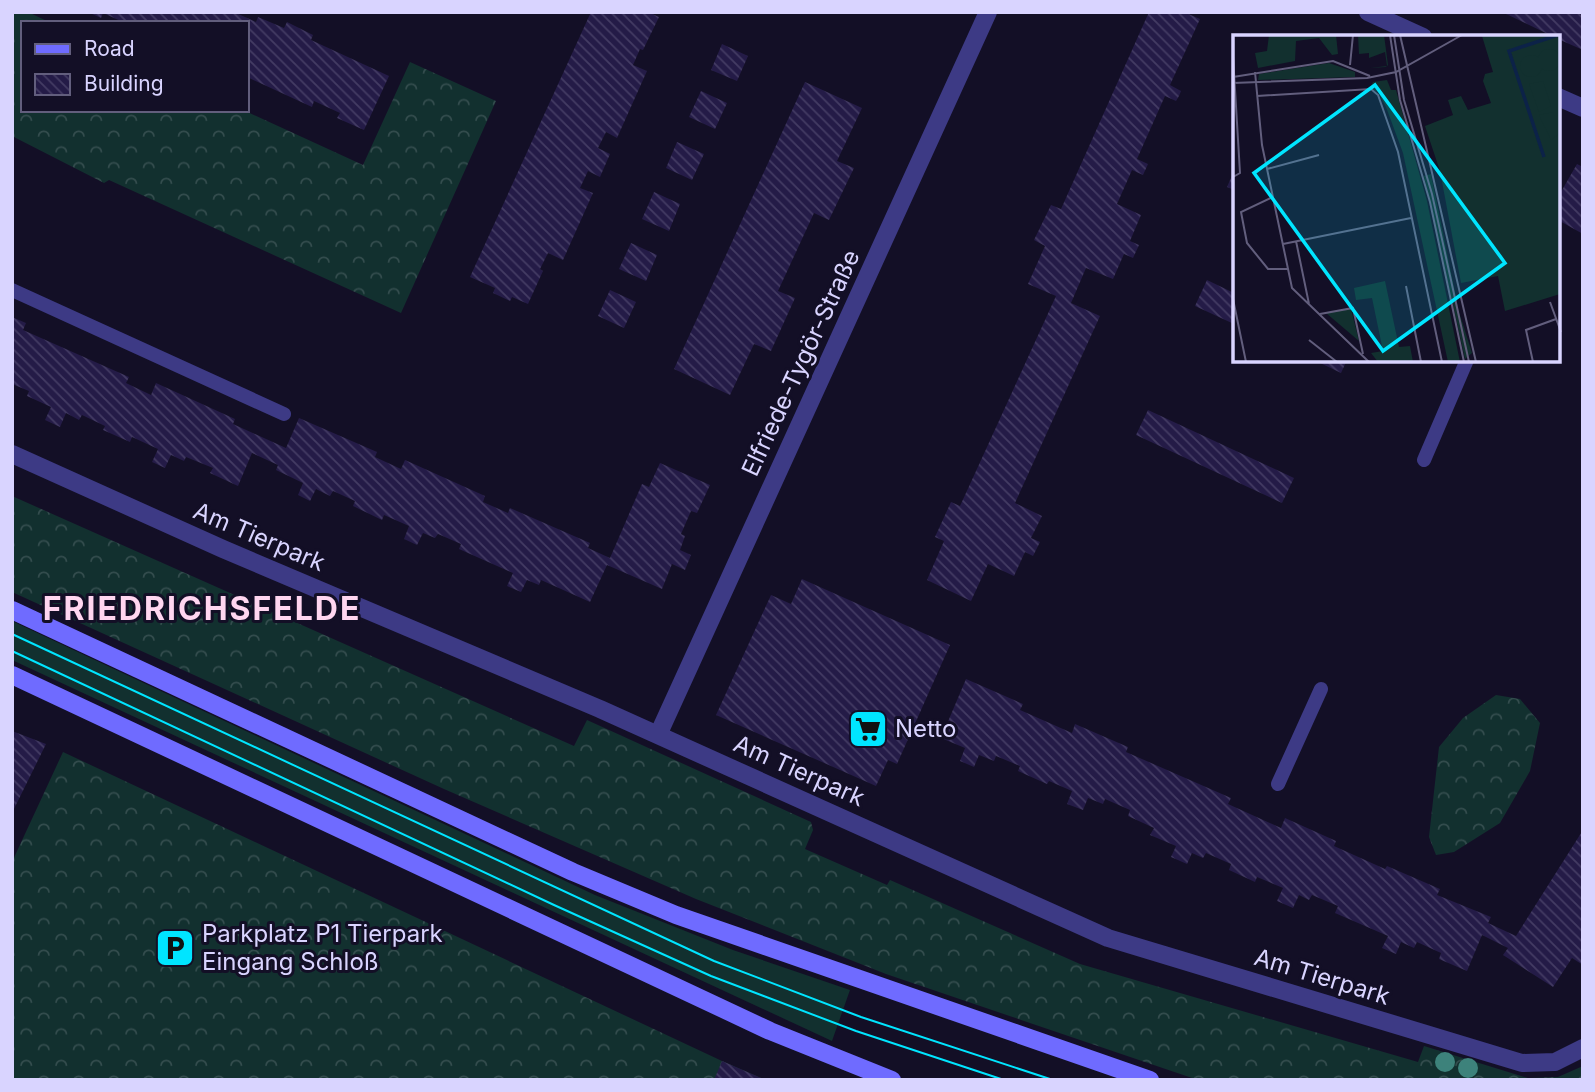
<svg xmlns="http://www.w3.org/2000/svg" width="1595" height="1092" font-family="Inter,sans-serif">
	<defs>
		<pattern id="forest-crowns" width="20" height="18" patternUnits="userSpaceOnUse" patternTransform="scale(1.75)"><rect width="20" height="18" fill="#12302f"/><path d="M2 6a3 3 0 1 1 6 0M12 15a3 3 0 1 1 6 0" fill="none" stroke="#344d4e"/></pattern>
		<pattern id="building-back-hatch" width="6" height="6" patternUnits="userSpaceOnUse" patternTransform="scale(1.75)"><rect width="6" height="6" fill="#241b47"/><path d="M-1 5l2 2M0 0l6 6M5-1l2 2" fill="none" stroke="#433b63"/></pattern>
	</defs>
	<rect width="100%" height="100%" fill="#130f26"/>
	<!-- grass -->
	<path fill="#12302f" d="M12,621L595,895L733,950L850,990L832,1041L12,660Z"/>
	<!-- forest -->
	<path fill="url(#forest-crowns)" d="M12,12H28L51,23H23V110H243L363,165L410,62L496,101L401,313L109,180L104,183L12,136Z
		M12,496L574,746L587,720L811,822L813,830L805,849L887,885L890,880L1080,964L1418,1062L1424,1046L1528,1078L1558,1077L1583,1066V1080H1198L886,974L696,899L444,789L12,592Z
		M1496,695L1520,699L1540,723L1530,771L1500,823L1454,852L1436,855L1429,837L1439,747L1463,718Z
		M63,752L722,1061L766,1080H12V862Z"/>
	<!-- building -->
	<path fill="url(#building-back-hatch)" d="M88,12H234L256,22L258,17L284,28L287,22L313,35L311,40L389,76L364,130L337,118L340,113L314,101L312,107L247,77V23H125L103,13L101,18Z
		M591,12H648L659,17L643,50L640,49L633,65L647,71L617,138L606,132L598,148L610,154L600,177L588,171L580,188L593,193L563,260L548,253L540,269L543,271L528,304L512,297L510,301L493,293L495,288L470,277Z
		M1149,12H1184L1200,19L1170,85L1181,91L1179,96L1176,101L1165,96L1137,159L1148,164L1143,175L1132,170L1117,204L1141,215L1130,241L1139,245L1133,258L1124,254L1113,279L1086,268L1071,303L1100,316L1015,503L1042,516L1031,538L1040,542L1033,556L1025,552L1014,576L988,564L971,601L927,580L944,541L935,537L951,502L960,506L1056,296L1028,284L1045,246L1034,240L1051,205L1061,209Z
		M1502,12H1583V50L1558,39V37H1554Z
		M722,44L748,56L737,81L711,70Z
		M805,82L862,108L837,161L854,168L829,220L814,213L778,291L795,298L771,351L754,344L730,395L674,369Z
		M701,91L727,103L715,129L689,117Z
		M677,142L704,154L692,180L666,168Z
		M1577,164L1583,167V234L1558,220V197Z
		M1234,171V190L1227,187Z
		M654,192L680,204L669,231L642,219Z
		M631,243L657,255L646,281L619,269Z
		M1207,280L1234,293V324L1195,306Z
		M610,290L636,302L624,328L598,316Z
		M12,317L26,323L23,330L129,377L126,383L151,395L156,383L235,419L233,424L286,448L299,418L377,452L375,457L401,469L405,460L485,496L483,502L508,513L510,508L590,543L588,548L610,558L642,484L649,487L660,463L710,485L697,513L691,511L681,534L685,536L680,550L691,555L685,570L672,564L662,589L607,565L590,602L541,580L539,585L527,580L521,592L507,586L513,573L459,549L461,544L438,534L435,538L423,533L417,545L404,539L409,526L384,515L382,520L353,506L355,501L333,491L330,496L316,489L310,501L298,495L303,483L276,470L278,465L252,453L238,486L210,473L213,468L186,457L184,461L171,455L165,468L152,462L158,449L132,437L130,442L103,430L105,426L82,415L79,420L66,413L60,427L45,420L51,407L27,396L29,391L12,384Z
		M1314,360H1347L1341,373Z
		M1148,410L1294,478L1282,503L1136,435Z
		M802,579L950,645L897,764L888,760L876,786L716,715L771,595L791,604Z
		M966,679L1023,704L1020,710L1072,733L1075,724L1128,747L1126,752L1231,798L1228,804L1281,828L1285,818L1336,841L1334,846L1385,869L1387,866L1440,889L1437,895L1491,917L1488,923L1516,936L1583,830V965L1572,958L1553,987L1503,955L1508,948L1482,935L1467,971L1439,959L1441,953L1417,942L1414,948L1401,942L1396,954L1382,948L1388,936L1335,913L1338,906L1312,895L1309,900L1299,895L1293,908L1277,901L1283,888L1257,877L1255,882L1229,870L1231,864L1206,853L1203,858L1192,853L1187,864L1171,857L1176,846L1150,835L1154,828L1128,816L1130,810L1105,799L1103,804L1088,798L1083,810L1067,804L1072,791L1049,781L1047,784L1018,771L1020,766L996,756L994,761L979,755L974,767L960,761L965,748L941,738Z
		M12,731L46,744L12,813Z
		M722,1061L766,1080H714Z"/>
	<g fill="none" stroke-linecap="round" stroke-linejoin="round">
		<!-- service -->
		<path stroke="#3d3a85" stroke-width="14" d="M12,290L284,414
			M1424,460L1467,360
			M1278,784L1321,689"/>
		<!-- minor -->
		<path stroke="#3d3a85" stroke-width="18" d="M1368,12L1423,37
			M1558,97L1583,108
			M12,454L223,549L600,709L1108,938L1522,1063L1555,1062L1583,1048
			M658,735L988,12"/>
		<!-- secondary -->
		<path stroke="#6f6bff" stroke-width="18" d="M12,610L573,872L676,915L1150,1080
			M12,675L770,1031L892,1080"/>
		<!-- tram -->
		<path stroke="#00e5ff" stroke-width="2" d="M12,634L714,961L861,1017L1053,1080
			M12,651L554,905L711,976L856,1031L1004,1080"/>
	</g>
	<!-- trees -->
	<g fill="#3d827b">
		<circle cx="1445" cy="1062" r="10"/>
		<circle cx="1468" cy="1068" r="10"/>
	</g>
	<!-- icons -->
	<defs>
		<g id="supermarket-square" transform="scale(2.0125)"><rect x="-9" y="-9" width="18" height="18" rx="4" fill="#00e5ff" stroke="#130f26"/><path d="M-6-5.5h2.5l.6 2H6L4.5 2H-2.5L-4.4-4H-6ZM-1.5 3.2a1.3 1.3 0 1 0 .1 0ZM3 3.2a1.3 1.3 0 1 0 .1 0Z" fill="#111"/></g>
		<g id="parking-square" transform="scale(2.0125)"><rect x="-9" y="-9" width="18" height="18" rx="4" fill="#00e5ff" stroke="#130f26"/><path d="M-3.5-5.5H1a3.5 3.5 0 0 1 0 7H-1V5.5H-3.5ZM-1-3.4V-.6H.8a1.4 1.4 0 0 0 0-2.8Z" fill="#111"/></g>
	</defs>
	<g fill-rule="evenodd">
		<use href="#supermarket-square" x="868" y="729"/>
		<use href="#parking-square" x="175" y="948"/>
	</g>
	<g text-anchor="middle" stroke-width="6" stroke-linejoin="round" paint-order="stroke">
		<!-- street labels -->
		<g font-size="24" fill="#d9d4ff" stroke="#130f26">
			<text transform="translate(801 363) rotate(-65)" y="8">Elfriede-Tygör-Straße</text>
			<text transform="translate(259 537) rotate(23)" y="8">Am Tierpark</text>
			<text transform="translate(799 771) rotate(24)" y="8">Am Tierpark</text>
			<text transform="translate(1322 977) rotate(17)" y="8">Am Tierpark</text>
		</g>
		<!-- poi labels -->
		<g font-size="24" fill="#d9d4ff" stroke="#130f26" text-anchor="start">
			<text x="895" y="737">Netto</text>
			<text x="202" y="942">Parkplatz P1 Tierpark<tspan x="202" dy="28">Eingang Schloß</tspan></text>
		</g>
		<!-- district labels -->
		<g font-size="32" font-weight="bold" letter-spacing="2" fill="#ffd6f0" stroke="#130f26">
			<text x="202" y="620">FRIEDRICHSFELDE</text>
		</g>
	</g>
	<!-- overview -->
	<g transform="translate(1233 35)">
		<rect width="327" height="327" fill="#130f26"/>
		<path d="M125,0H151L155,30L153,32L137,33L154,31L152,17L136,23V18L126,19ZM96,28L122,37V42L25,45L26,39ZM198,139L226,277L239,318L232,324L191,141ZM118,274L126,306L93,278Z" fill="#12302f"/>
		<path d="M36,0H103L105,19L99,20L86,3L63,6L62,26L25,33L22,18L34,16ZM327,0V259L272,276L265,241L228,248L207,136L192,91L220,80L215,65L228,61L235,75L258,68L250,46L252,39L260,37L249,1ZM154,45L158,55H163L194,166L227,327H215L170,118L153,72L145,57L137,53L140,47ZM152,246L166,312L177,311L180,327H145L138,318L150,316L139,263L123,265L121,253Z" fill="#12302f"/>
		<path d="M305 25a11 11 0 1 1 22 0a11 11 0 1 1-22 0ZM287 31a11 11 0 1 1 22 0a11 11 0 1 1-22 0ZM310,46L318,71L306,77L296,49ZM320,77L327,98L318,105L306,80Z" fill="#12302f"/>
		<path fill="none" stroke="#0c2248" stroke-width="3.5" d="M311,122L276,16L325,0"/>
		<path fill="none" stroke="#625e7d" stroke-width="2" d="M157,0L167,65L197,167L231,327M161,0L171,65L199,159L236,327M167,0L243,327M0,21L7,138L0,142M117,30L120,0M22,37L29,110L59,253L136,327M0,42L100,26L137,41M0,48L134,43L163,37L229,0M24,61L138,54L145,60L165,117L209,327M34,134L86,120M40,162L8,177L14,208L35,234H55M63,206L76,269M50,209L178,183M173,251L188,327M0,264L13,327M317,267L328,297M87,279L120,273L130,319M76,305L104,327M300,327L293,295L323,284"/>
		<path fill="#00e5ff" fill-opacity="0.15" stroke="#00e5ff" stroke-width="3.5" d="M142,50L272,228L150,316L21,138Z"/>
		<rect width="327" height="327" fill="none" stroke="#d9d4ff" stroke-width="3.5"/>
	</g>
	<!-- border -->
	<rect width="1595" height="1092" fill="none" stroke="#d9d4ff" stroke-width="28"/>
	<!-- legend -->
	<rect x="21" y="21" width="228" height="91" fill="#130f26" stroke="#625e7d" stroke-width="2"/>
	<rect x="35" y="44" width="35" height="10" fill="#6f6bff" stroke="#625e7d" stroke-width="2"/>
	<text x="84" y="56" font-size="21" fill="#d9d4ff">Road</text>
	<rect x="35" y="74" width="35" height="21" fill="url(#building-back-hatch)" stroke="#625e7d" stroke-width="2"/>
	<text x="84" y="91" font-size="21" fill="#d9d4ff">Building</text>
</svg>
